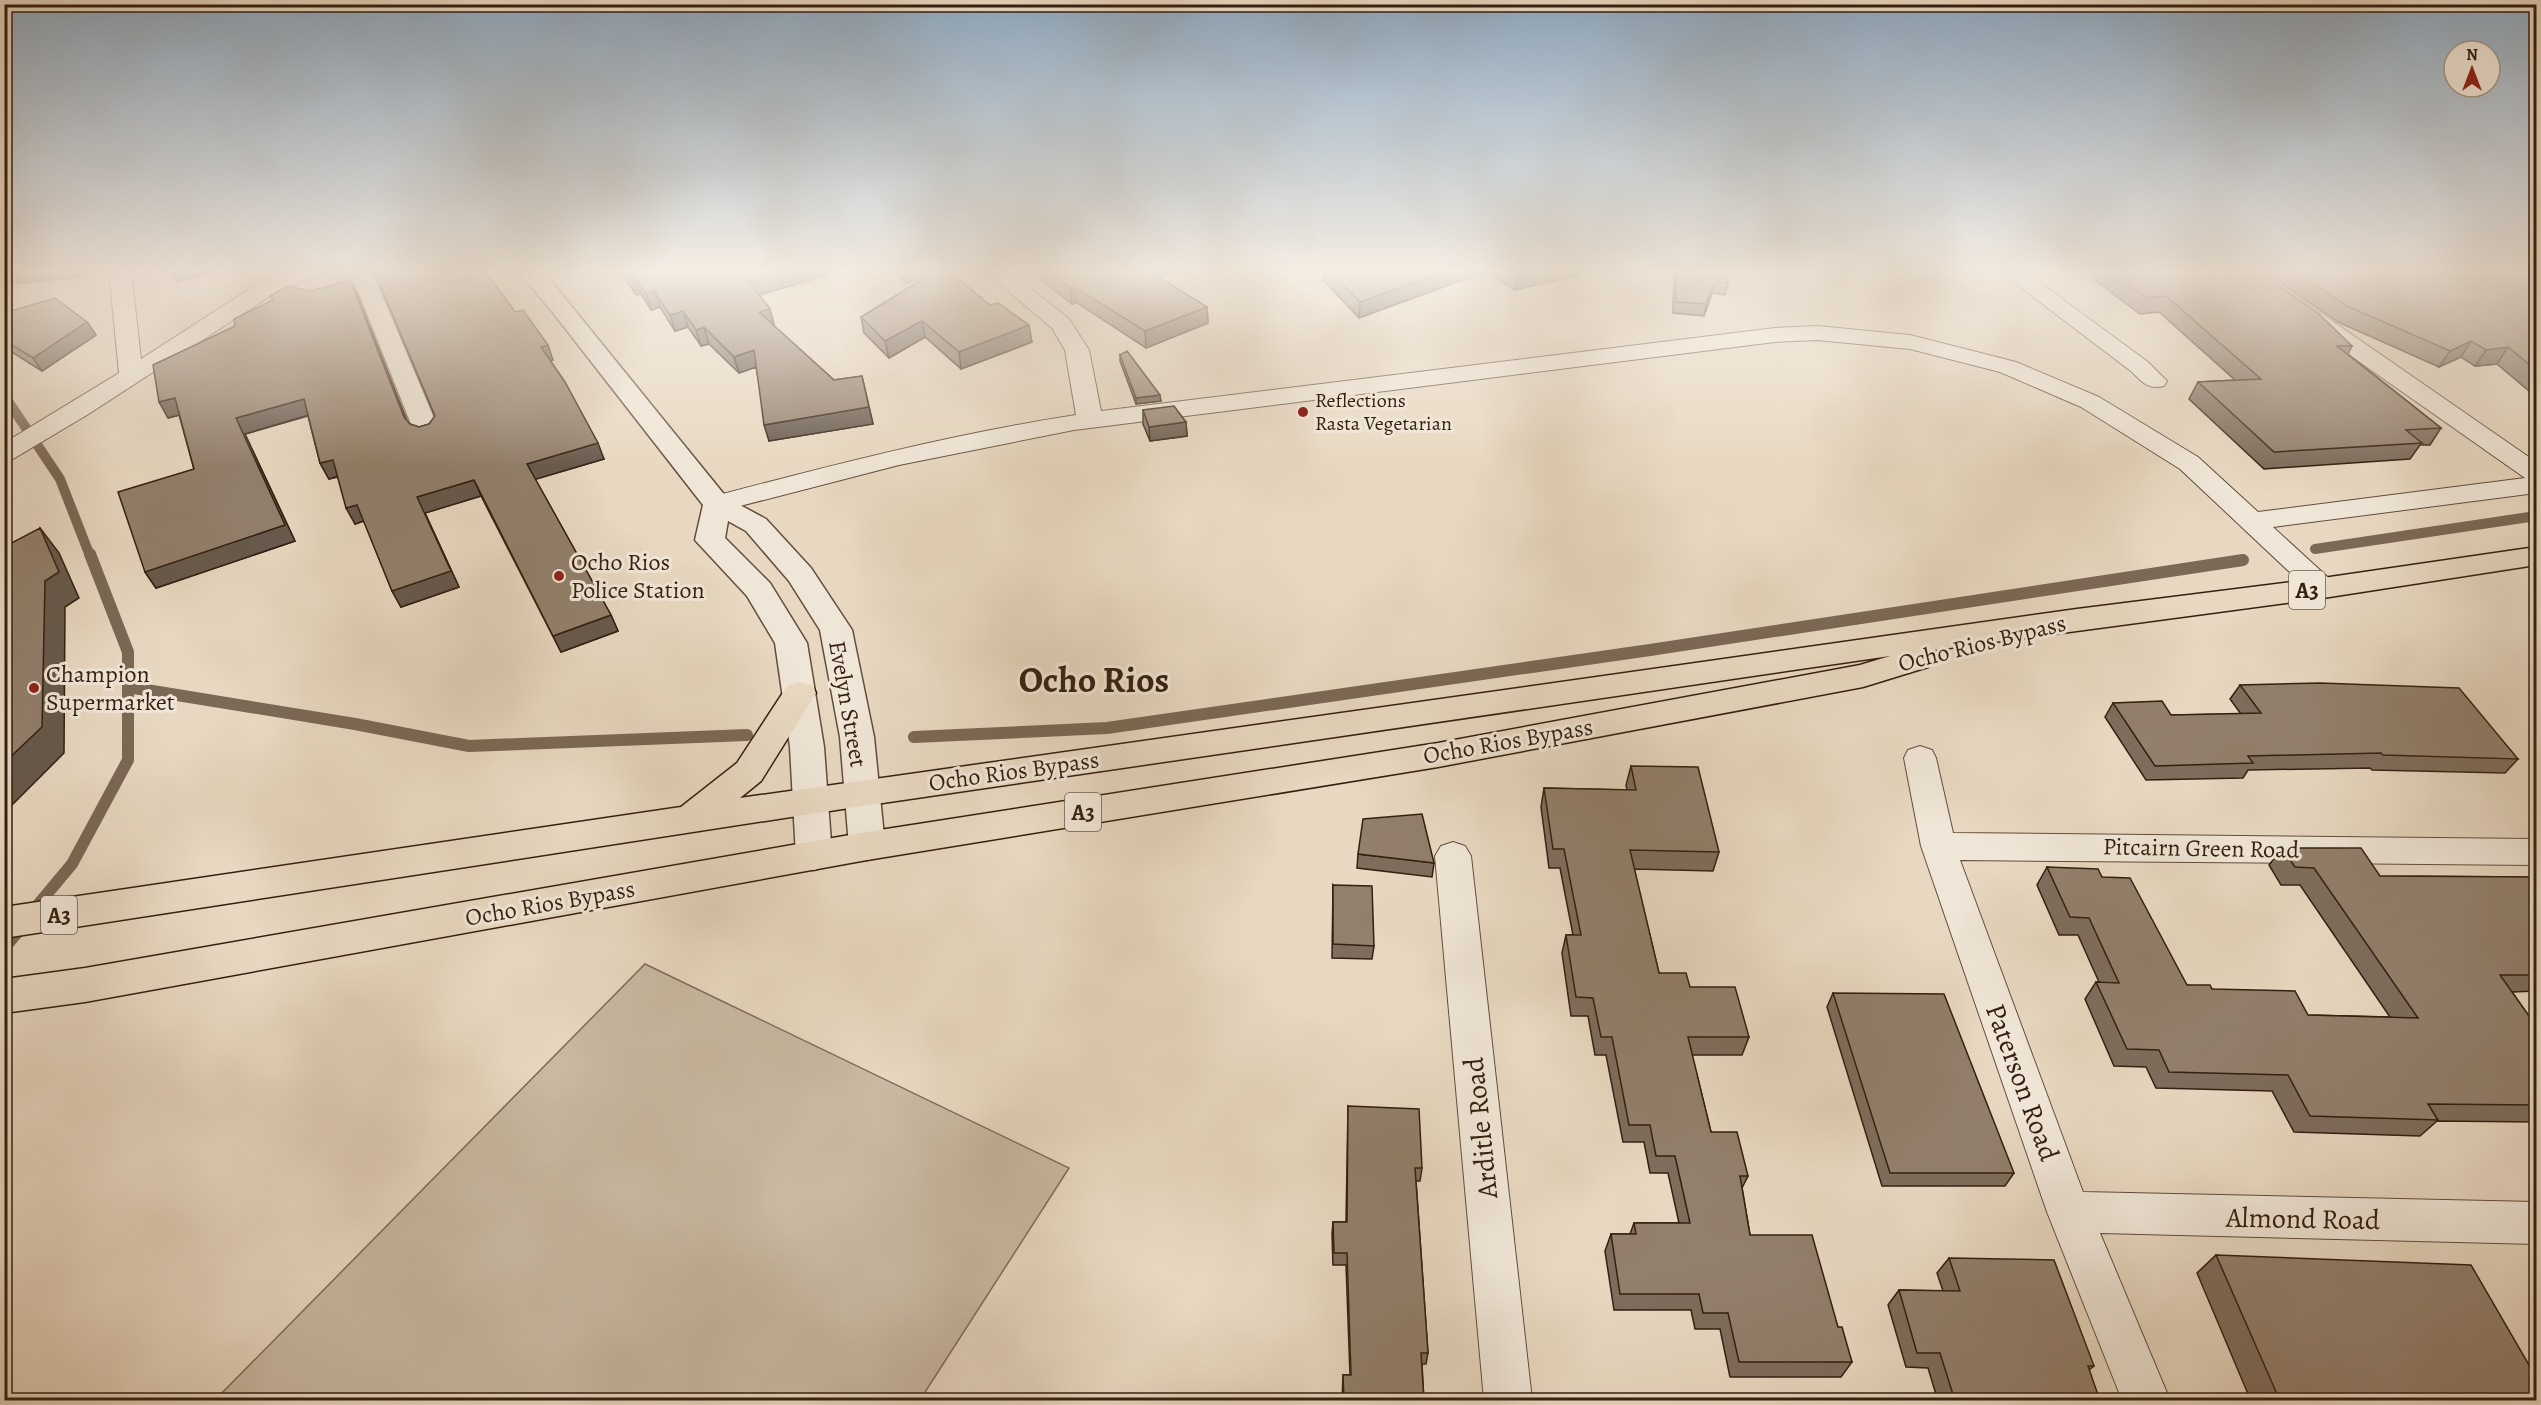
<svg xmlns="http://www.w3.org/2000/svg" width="2541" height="1405" font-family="Alegreya,serif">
	<rect width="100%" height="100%" fill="#e8d8c1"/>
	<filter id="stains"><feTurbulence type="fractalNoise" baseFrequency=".00333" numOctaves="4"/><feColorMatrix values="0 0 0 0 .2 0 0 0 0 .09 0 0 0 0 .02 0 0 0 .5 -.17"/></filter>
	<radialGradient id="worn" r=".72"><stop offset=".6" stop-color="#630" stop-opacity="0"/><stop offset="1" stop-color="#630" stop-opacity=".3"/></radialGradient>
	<!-- green -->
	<path fill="#c9b9a3" stroke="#7e6c5a" stroke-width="1.5" d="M645,964L1069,1168L920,1400H215Z"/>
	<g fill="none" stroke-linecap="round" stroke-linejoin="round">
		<!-- stream-far2 -->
		<path stroke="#7b6856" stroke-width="10" d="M4,395L60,479L90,556
			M2315,549L2536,516"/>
		<!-- stream-far1 -->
		<path stroke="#7b6856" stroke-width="12" d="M128,687L355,724L469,746L747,735
			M914,737L1107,728L1650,650L2243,560
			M21,925L72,864L128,760V652L90,554"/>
		<!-- stream -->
		<path stroke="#7b6856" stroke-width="16" d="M4,945L22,924"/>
		<!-- minor casing -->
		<g stroke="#614d3c" stroke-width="2">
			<path id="minor" d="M109,271H131L141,359L251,288L287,271H316L313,276L267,298L87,415L13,459L4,462V443L119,373Z
				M350,271H372L440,432L436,437L427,440L418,437L414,432Z
				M984,271H1009L1069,319L1089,350L1101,411L1775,328L1817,326L1910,335L2016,362L2099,397L2198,457L2258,512L2525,478L2237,276L2234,271H2260L2536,462V493L2273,527L2333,582L2337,588L2333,594L2323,597L2313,594L2180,469L2081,407L2000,372L1910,349L1817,340L1775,342L1074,430L899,465L717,512L707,510L704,504L707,498C829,466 952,434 1076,415L1065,350L1052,328Z
				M1999,271H2024L2148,362L2167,381L2164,386C2148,390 2142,382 2132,372Z
				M1920,746L1932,750L1936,758L1953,833L2536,839V865L1960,860L2083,1192L2536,1202V1244L2100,1233L2170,1400H2122L2047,1212L1921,846L1904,758L1908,750Z
				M1453,842L1465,846L1471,856L1532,1400H1484L1435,856L1441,846Z"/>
		</g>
		<!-- tertiary casing -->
		<g stroke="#614d3c" stroke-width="3">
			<path id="tertiary" d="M513,271H540L546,275L727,498L766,519L811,568L852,630L874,737L885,846L880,856L867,860L854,856L849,846L840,737L820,630L789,581L746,531L728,521L725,538L770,583L807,643L824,747L832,856L827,866L814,870L801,866L796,856L790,747L775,643L747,596L695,540L703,505L554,314L530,285Z"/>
		</g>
		<!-- primary casing -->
		<g stroke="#341f10" stroke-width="3">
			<path id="primary" d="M2536,547V565L2323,598L1927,651L1933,659L1928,667L1863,687L1438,767L867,860L85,1002L4,1013V979L85,968L867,832L1438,743L1860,665L1890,656L862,806L4,938V907L681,807L737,763L788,685L800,682L812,685L816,693L761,781L740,798L2077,609L2323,578Z"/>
		</g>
		<!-- minor -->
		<use href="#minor" fill="#f0e6d7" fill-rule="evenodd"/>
		<!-- tertiary -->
		<use href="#tertiary" fill="#f0e6d7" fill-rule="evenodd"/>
		<!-- primary -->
		<use href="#primary" fill="#e8d8c1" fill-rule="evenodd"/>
	</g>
	<!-- wall -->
	<path fill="#7e6d5d" stroke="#341f10" stroke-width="1.5" d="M376,271H485L515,312L553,360L550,361L604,459L535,479L611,615L618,631L561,652L481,496L425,513L459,587L401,607L392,591L364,521L355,524L338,477L329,479L320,463L308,416L245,434L295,541L156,588L145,572L194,469L179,415L168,418L310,291L357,294L407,421L410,424L419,427L429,424L435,416Z
		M620,271H841L759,295L770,309L774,325H773L834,380L862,376L873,424L769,441L756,367L739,373L709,344L701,346L688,327L675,331L660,307L651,310L641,294L636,295Z
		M892,271H948L1032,342L961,369L925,337L889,358L864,333L861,317L926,277L906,283Z
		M1030,271H1171L1157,276L1207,307L1208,323L1146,348L1076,302L1072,304Z
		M1323,271H1585L1584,273L1515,290L1485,272L1359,318L1323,280Z
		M1674,271H1727L1728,283L1725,295L1712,293L1704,316L1673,313Z
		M2083,271H2257L2352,346L2348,354L2441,428L2430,445H2420L2410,459L2264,469L2189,399L2198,382L2235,380L2159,312L2140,314Z
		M2264,271H2536V397L2497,364L2475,366L2461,357L2439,367L2338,322Z
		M4,313L87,322L96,335L42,371L4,347Z
		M1120,355L1161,401L1136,404L1120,361Z
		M1143,410L1186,422L1187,436L1150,441L1143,424Z
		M2240,685L2518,759L2505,773L2372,770L2370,768L2248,770L2243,778L2146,780L2105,717L2113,703L2171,715L2241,714L2230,699Z
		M1631,766L1719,852L1713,871L1634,869L1659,973L1690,987L1749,1037L1742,1055H1692L1711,1132L1748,1176L1742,1188L1750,1235L1838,1327L1852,1362L1841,1377H1730L1720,1329H1695L1691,1310H1614L1605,1251L1611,1234H1630L1634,1223H1679L1668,1173H1650L1644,1142H1623L1606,1055H1595L1588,1016H1571L1562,953L1566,935H1573L1560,868H1549L1541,807L1544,788L1627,790L1626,785Z
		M2282,848L2380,876L2536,877V991L2512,992L2536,1026V1122L2437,1121L2420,1136L2294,1132L2272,1091L2156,1088L2146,1067L2114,1066L2085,999L2096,982H2099L2078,935H2059L2037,885L2047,867L2102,877L2187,985L2212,989L2308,1015L2390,1017L2300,885H2281L2269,865Z
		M1358,854L1434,863L1432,877L1357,868Z
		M1333,885L1374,946L1372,959L1332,958Z
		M1833,993L2014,1173L2005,1186H1882L1827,1007Z
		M1348,1106L1422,1168L1420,1181H1416L1428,1353L1426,1364H1422L1424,1401H1342L1343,1375H1350L1346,1265H1333L1332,1234L1333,1222H1346Z
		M2216,1255L2536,1401H2251L2197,1273Z
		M1949,1258L2094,1366L2089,1370L2100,1401H1938L1928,1368L1906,1367L1888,1305L1899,1290L1943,1291L1937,1273Z"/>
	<!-- shaded-wall -->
	<path fill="#66594c" stroke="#341f10" stroke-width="1.5" d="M13,271H96L70,278L4,285V272Z
		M169,271H221L176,282Z
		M783,271H841L752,297L748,281Z
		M903,271H946L906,283Z
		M1140,271H1171L1141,281Z
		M1446,271H1485L1359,318L1360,302Z
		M1531,271H1585L1584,273L1515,290L1517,274Z
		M635,278L641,294L636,295L631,279Z
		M350,280L357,294L412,433L404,417Z
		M1715,282L1712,293L1704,316L1706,304Z
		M1074,287L1076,302L1072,304L1070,288Z
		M654,291L660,307L651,310L646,294Z
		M1207,307L1208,323L1146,348L1145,331Z
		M770,309L774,325L763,328L759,312Z
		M683,311L688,327L675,331L670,315Z
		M922,321L925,337L889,358L885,341Z
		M87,322L96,335L42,371L33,358Z
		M1029,325L1032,342L961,369L959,352Z
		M704,327L709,344L701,346L696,330Z
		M2471,341L2461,357L2439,367L2450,351Z
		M548,345L553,360L547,362L541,347Z
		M2508,347L2497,364L2475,366L2486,350Z
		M754,350L759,366L739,373L734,357Z
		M1160,395L1161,401L1136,404V398Z
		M175,398L184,414L168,418L159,402Z
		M304,399L312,414L245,434L295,541L156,588L145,572L236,418Z
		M869,407L873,424L769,441L764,425Z
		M1186,422L1187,436L1150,441L1149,427Z
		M598,443L604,459L533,480L527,464Z
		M333,460L342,475L329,479L320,463Z
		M474,480L481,496L425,513L459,587L401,607L392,591L417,497Z
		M357,505L366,520L355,524L346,508Z
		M40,528L59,553L79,598L65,607L64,753L4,813V763Z
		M611,615L618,631L561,652L553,636Z"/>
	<!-- building -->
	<path fill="#927f6c" stroke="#341f10" stroke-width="1.5" d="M377,271H485L515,312L523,310L548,345L541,347L565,382L598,443L527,464L611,615L553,636L474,480L417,497L451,571L392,591L357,505L346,508L333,460L320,463L304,399L236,418L285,525L145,572L118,492L194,469L175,398L159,402L153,365L235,326L234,319L273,300L270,296L288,286L310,291L350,280L404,417L410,424L419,427L429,424L435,416L375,273L378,272Z
		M626,271H783L748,281L770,309L759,312L834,380L862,376L869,407L764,425L754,350L734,357L704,327L696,330L683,311L670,315L654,291L646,294L635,278L631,279Z
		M936,271H949L990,305L998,303L1029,325L959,352L922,321L885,341L861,317Z
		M1049,271H1149L1207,307L1145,331L1074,287L1070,288Z
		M1329,271H1446L1360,302Z
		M1512,271H1531L1517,274Z
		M1676,271H1727L1728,283L1715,282L1706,304L1676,302Z
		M2111,271H2257L2318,313L2352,346H2337L2441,428L2406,430L2422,443L2274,452L2198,382L2261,379L2166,296L2147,298Z
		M2295,271H2536V370L2508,347L2486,350L2471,341L2450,351L2347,306Z
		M55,298L87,322L33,358L4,340V313Z
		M1127,351L1160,395L1136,398L1120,355Z
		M1174,406L1186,422L1149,427L1143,410Z
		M40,528L59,572L45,581L42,727L4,763V547Z
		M2320,683L2459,688L2518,759L2383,755L2381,753L2248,756L2253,763L2155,766L2113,703L2162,701L2171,715L2261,713L2240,685Z
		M1631,766L1698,767L1719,852L1630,850L1659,973H1686L1690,987H1735L1749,1037H1688L1711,1132H1737L1748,1176H1740L1750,1235H1812L1838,1327H1842L1852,1362H1739L1728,1313H1703L1699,1294H1620L1611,1234H1636L1634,1223H1690L1675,1156H1656L1650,1125H1629L1612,1037H1601L1593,998L1576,997L1566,935H1581L1564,849H1553L1544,788L1636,790Z
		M1422,814L1434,863L1358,854L1363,819Z
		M2282,848H2361L2380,876L2536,877V975H2500L2536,1026V1105L2428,1104L2438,1120L2310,1116L2288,1075L2169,1072L2159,1050L2127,1049L2096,982L2119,983L2089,918L2070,917L2047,867L2098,869L2102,877L2130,878L2187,985H2210L2212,989L2295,991L2308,1015L2418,1018L2314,868L2295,867Z
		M1333,885L1372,886L1374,946L1333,944Z
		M1833,993L1944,994L2014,1173H1890Z
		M1348,1106L1419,1109L1422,1168H1415L1428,1353H1421L1424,1401H1344L1343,1375H1351L1347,1253H1334L1333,1222H1347Z
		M2216,1255L2471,1265L2536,1377V1401H2388L2277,1394Z
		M1949,1258L2054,1260L2094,1366H2088L2100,1401H1955L1940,1353H1917L1899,1290L1960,1291Z"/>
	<!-- sky -->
	<linearGradient id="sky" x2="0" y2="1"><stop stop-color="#8fa9c0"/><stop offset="0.58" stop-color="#f5ede3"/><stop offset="1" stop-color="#f5ede3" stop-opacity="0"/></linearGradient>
	<rect width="2541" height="468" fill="url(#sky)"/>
	<!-- markers -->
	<g fill="#8f2418" stroke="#f0e6d7" stroke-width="2">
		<circle cx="1303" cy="412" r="6"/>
		<circle cx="559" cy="576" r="6"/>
		<circle cx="34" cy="688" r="6"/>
	</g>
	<g text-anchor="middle" stroke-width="6" stroke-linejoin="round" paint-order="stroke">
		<!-- far-poi labels -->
		<g font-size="20" fill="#341f10" stroke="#f0e6d7" text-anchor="start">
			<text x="1315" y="407">Reflections<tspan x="1315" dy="23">Rasta Vegetarian</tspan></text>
		</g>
		<!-- shield labels -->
		<g fill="#f0e6d7" stroke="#6c5b4c" stroke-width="1.5">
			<rect x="2289" y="571" width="36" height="38" rx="4.5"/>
			<rect x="1065" y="793" width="36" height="38" rx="4.5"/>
			<rect x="41" y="896" width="36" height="38" rx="4.5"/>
		</g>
		<g font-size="22" font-weight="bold" fill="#341f10">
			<text x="2307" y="598">A3</text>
			<text x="1083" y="820">A3</text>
			<text x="59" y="923">A3</text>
		</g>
		<!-- poi labels -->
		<g font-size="24" fill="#341f10" stroke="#f0e6d7" text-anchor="start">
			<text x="571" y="570">Ocho Rios<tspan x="571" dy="28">Police Station</tspan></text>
			<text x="46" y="682">Champion<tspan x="46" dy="28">Supermarket</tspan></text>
		</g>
		<!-- street labels -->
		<g font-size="24" fill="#341f10" stroke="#f0e6d7">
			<text transform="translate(1982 643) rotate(-14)" y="8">Ocho Rios Bypass</text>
			<text transform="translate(848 704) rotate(80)" y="8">Evelyn Street</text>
			<text transform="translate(1508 741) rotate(-10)" y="8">Ocho Rios Bypass</text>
			<text transform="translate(1014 771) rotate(-8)" y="8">Ocho Rios Bypass</text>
			<text transform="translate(2201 848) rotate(1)" y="8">Pitcairn Green Road</text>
			<text transform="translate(550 903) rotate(-10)" y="8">Ocho Rios Bypass</text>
		</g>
		<!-- near-street labels -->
		<g font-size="28" fill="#341f10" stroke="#f0e6d7">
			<text transform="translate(2023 1082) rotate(70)" y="10">Paterson Road</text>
			<text transform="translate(1480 1128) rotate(-96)" y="10">Arditle Road</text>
			<text transform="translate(2303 1218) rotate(1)" y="10">Almond Road</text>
		</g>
		<!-- town labels -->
		<g font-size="36" font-weight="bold" fill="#341f10" stroke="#f0e6d7">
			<text x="1094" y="692">Ocho Rios</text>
		</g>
	</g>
	<!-- margin -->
	<rect width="2541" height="1405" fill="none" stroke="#e8d8c1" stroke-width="24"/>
	<rect x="6" y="6" width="2529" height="1393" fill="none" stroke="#341f10" stroke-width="3"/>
	<rect x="12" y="12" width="2517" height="1381" fill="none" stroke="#341f10" stroke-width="1.5"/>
	<!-- north arrow -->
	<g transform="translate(2472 69)"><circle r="28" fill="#f0e6d7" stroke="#a59687" stroke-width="1.5"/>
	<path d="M0-4.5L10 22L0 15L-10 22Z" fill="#8f2418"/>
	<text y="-9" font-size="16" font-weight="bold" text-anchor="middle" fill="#341f10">N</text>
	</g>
	<rect width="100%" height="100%" filter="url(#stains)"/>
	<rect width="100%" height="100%" fill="url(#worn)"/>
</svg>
